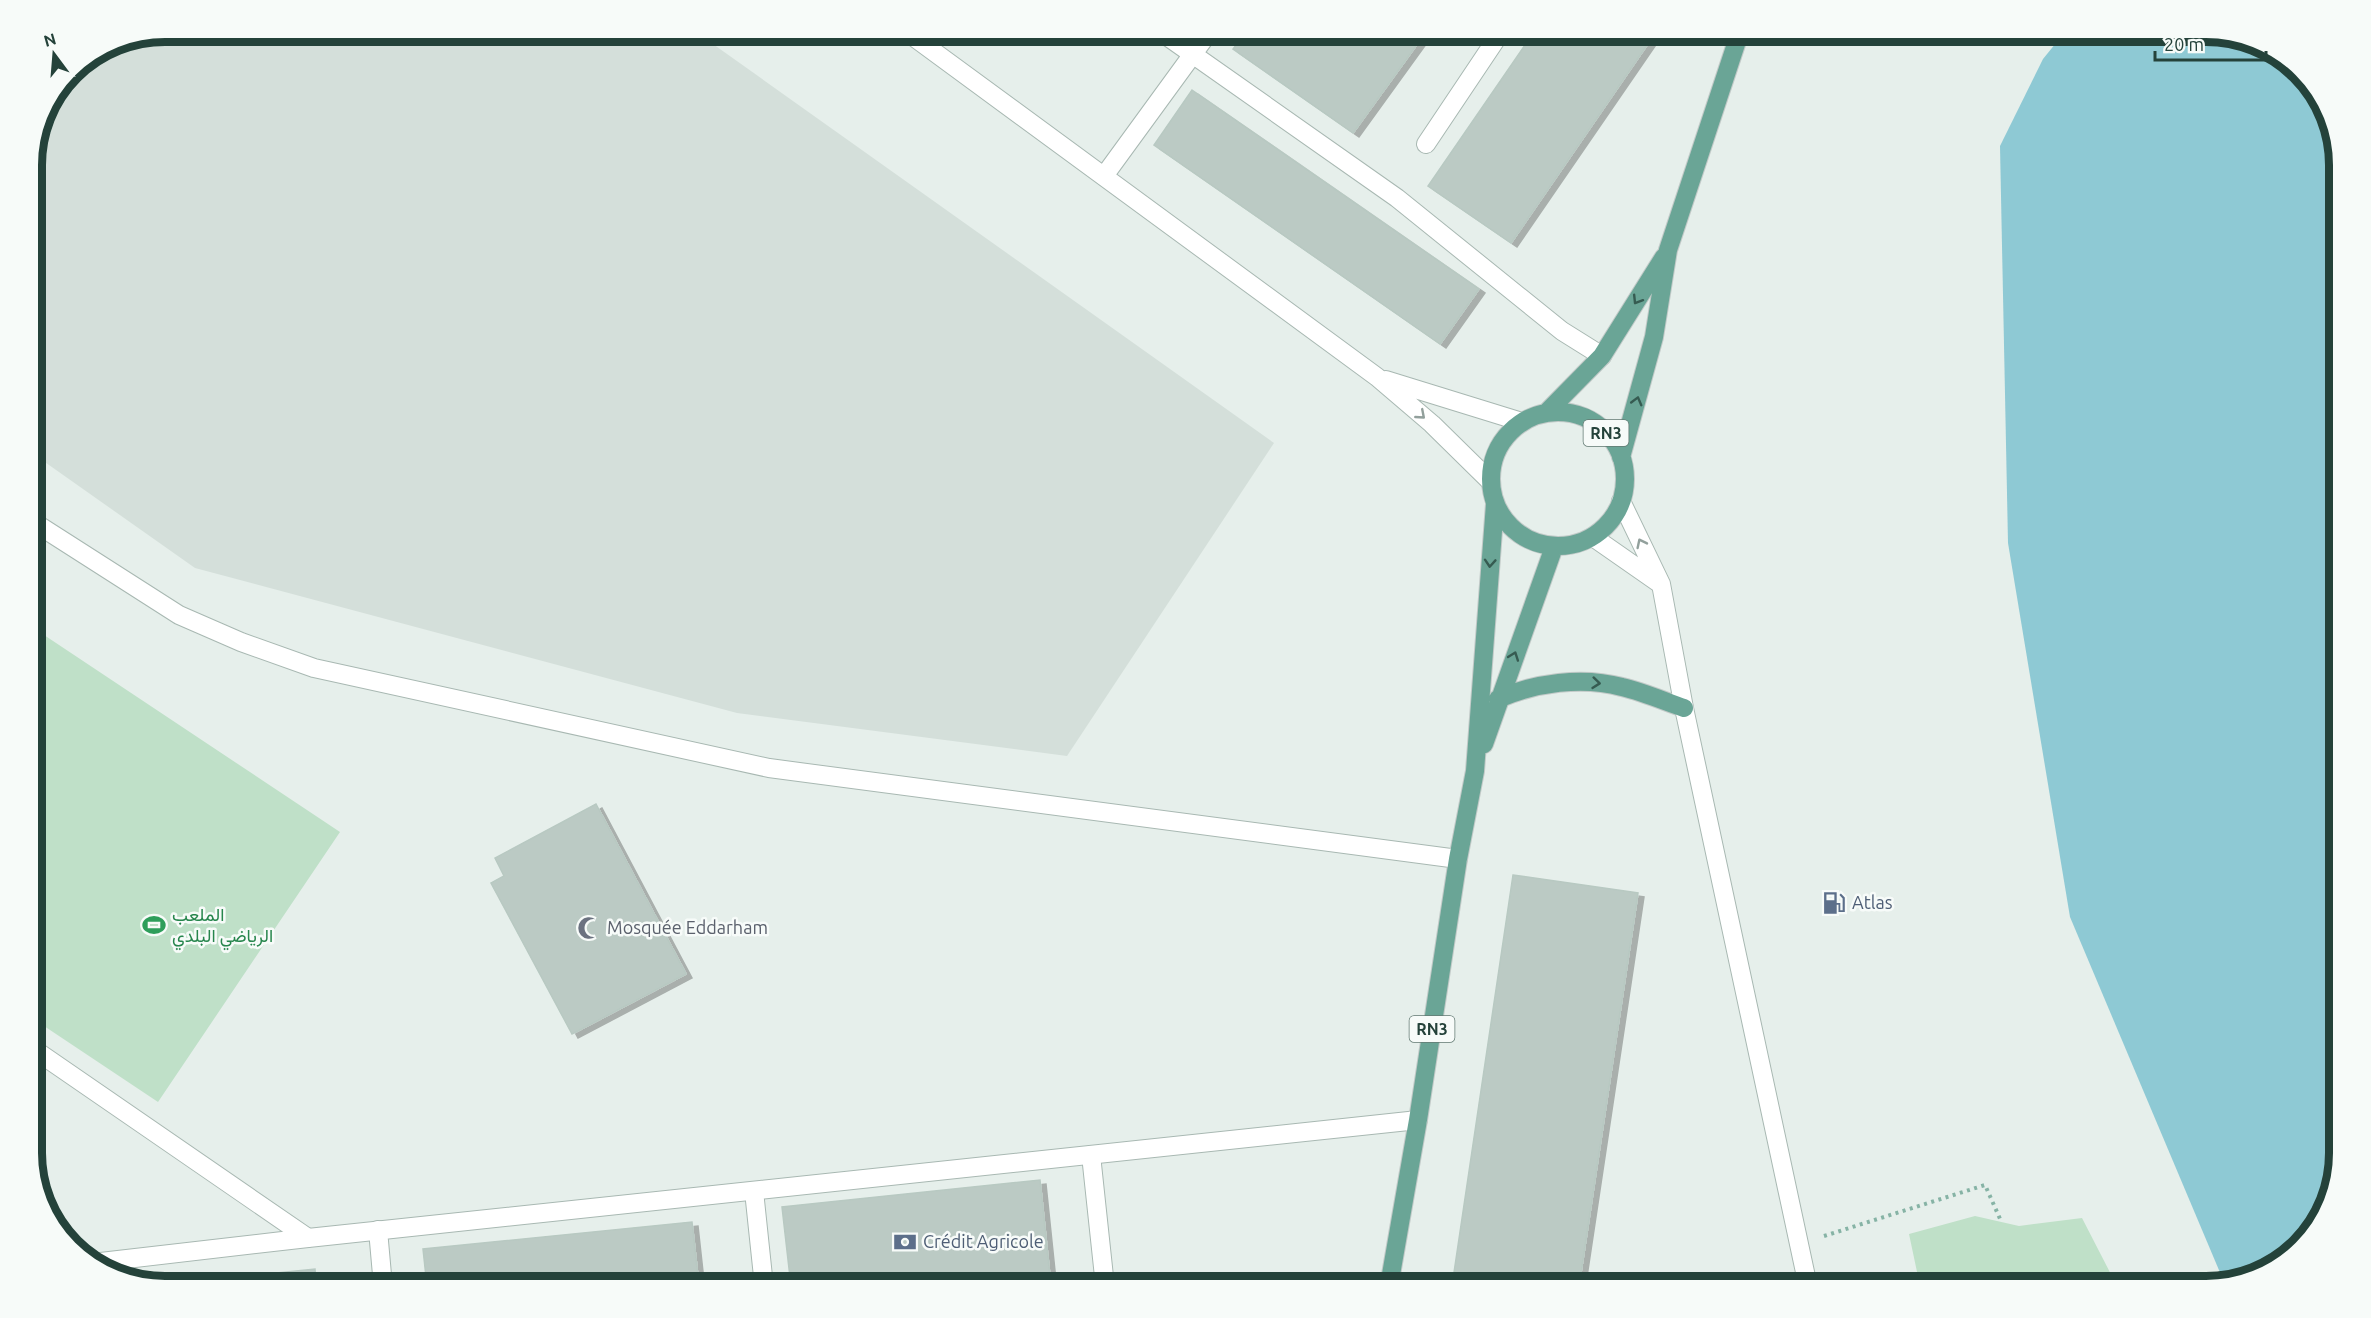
<svg xmlns="http://www.w3.org/2000/svg" width="2371" height="1318" font-family="Ubuntu,Vazirmatn,sans-serif">
	<defs>
		<filter id="shadow"><feDropShadow dx="6" dy="4" stdDeviation="0" flood-color="#0004"/></filter>
	</defs>
	<rect width="100%" height="100%" fill="#e6efeb"/>
	<!-- built -->
	<path fill="#d4dfda" d="M165,32H696L1274,443L1067,756L737,713L195,568L32,453V157L42,114L71,70L114,42Z"/>
	<!-- green -->
	<path fill="#bfe0c8" d="M32,627L340,832L158,1102L32,1018Z
		M1975,1216L2019,1226L2082,1218L2117,1286H1920L1909,1234Z"/>
	<!-- water -->
	<path fill="#8ec9d4" d="M2065,32H2206L2272,49L2321,98L2339,157V1153L2322,1219L2273,1268L2224,1282L2070,917L2008,543L2000,146L2043,59Z"/>
	<!-- building -->
	<path fill="#bbcac4" stroke="#b8c9c2" stroke-width="1.5" filter="url(#shadow)" d="M1246,32H1426L1353,133L1233,49Z
		M1534,32H1656L1511,243L1428,186Z
		M1192,90L1479,289L1440,344L1154,145Z
		M596,804L686,974L572,1034L491,883L504,876L495,858Z
		M1513,875L1638,893L1579,1286H1452Z
		M1040,1180L1051,1286H791L782,1207Z
		M692,1222L699,1286H427L423,1249Z
		M315,1269L316,1286H165L159,1285Z"/>
	<g fill="none" stroke-linecap="round" stroke-linejoin="round">
		<!-- minor casing -->
		<g stroke="#a8b8b2" stroke-width="20">
			<path id="minor" d="M1161,32L1397,198L1562,331L1602,356
				M1426,144L1501,32
				M1104,176L1209,32
				M1621,501L1661,584L1684,708L1808,1286
				M32,521L179,615L241,642L314,668L769,768L1458,859
				M1593,537L1659,583
				M32,1048L308,1238
				M1091,1155L1105,1286
				M754,1191L764,1286
				M378,1230L383,1286"/>
		</g>
		<!-- tertiary casing -->
		<g stroke="#a8b8b2" stroke-width="20">
			<path id="tertiary" d="M907,32L1377,377L1432,424L1490,481
				M1386,380L1522,422
				M92,1263L308,1238L1418,1120"/>
		</g>
		<!-- primary casing -->
		<g stroke="#c2cac8" stroke-width="20">
			<path id="primary" d="M1491 479a67 67 0 1 1 134 0a67 67 0 1 1-134 0Z
				M1547,412L1602,356L1664,257
				M1621,457L1654,337L1668,250L1740,32
				M1498,699C1535,683 1582,676 1622,687C1643,692 1664,701 1684,708
				M1484,744L1554,547
				M1389,1286L1418,1120L1458,859L1475,771L1495,504"/>
		</g>
		<!-- path -->
		<path stroke="#86b3a5" stroke-width="4" stroke-dasharray="3 4.5" stroke-linecap="butt" d="M1824,1236L1985,1185L2001,1221"/>
		<!-- minor -->
		<use href="#minor" stroke="#fff" stroke-width="18"/>
		<!-- tertiary -->
		<use href="#tertiary" stroke="#fff" stroke-width="18"/>
		<!-- primary -->
		<use href="#primary" stroke="#6aa596" stroke-width="18"/>
	</g>
	<!-- one-way arrows -->
	<defs><path id="oneway-chevron" d="M-2-3.5L2.5 0L-2 3.5" fill="none" stroke-width="1.6" stroke-linecap="round" stroke-linejoin="round" transform="scale(1.5)"/></defs>
	<g stroke="#365b51">
		<use href="#oneway-chevron" transform="translate(1637 300) rotate(122)"/>
		<use href="#oneway-chevron" transform="translate(1637 401) rotate(-75)"/>
		<use href="#oneway-chevron" transform="translate(1490 563) rotate(94)"/>
		<use href="#oneway-chevron" transform="translate(1514 656) rotate(-70)"/>
		<use href="#oneway-chevron" transform="translate(1596 683) rotate(6)"/>
	</g>
	<g stroke="#92a09c">
		<use href="#oneway-chevron" transform="translate(1421 415) rotate(41)"/>
		<use href="#oneway-chevron" transform="translate(1641 543) rotate(-116)"/>
	</g>
	<!-- icons -->
	<defs>
		<g id="fuel-bare" transform="scale(1.8)"><path d="M-5.5-6h7V0h2V4h1.3V-2.5L3-4.5l.8-.8L6-3V5H2.5V1h-1V6h-7ZM-4.2-4.7v3.2H.2V-4.7Z" fill="#5c6f8a" stroke="#f7fbf9" stroke-width="2.5" paint-order="stroke"/></g>
		<g id="stadium-bare" transform="scale(1.8)"><path d="M0-5a6.5 5 0 1 0 0 10a6.5 5 0 1 0 0-10ZM-3.5-1.8h7v3.6h-7Z" fill="#2e9e5b" stroke="#f7fbf9" stroke-width="2.5" paint-order="stroke"/></g>
		<g id="mosque-bare" transform="scale(1.8)"><path d="M3.5-4.9A6 6 0 1 0 3.5 4.9A5 5 0 1 1 3.5-4.9Z" fill="#6b7280" stroke="#f7fbf9" stroke-width="2.5" paint-order="stroke"/></g>
		<g id="bank-bare" transform="scale(1.8)"><path d="M-6-4H6V4H-6ZM0-2.3a2.3 2.3 0 1 0 0 4.6a2.3 2.3 0 1 0 0-4.6Z" fill="#5c6f8a" stroke="#f7fbf9" stroke-width="2.5" paint-order="stroke"/></g>
	</defs>
	<g fill-rule="evenodd">
		<use href="#fuel-bare" x="1834" y="903"/>
		<use href="#stadium-bare" x="154" y="925"/>
		<use href="#mosque-bare" x="589" y="928"/>
		<use href="#bank-bare" x="905" y="1242"/>
	</g>
	<g text-anchor="middle" stroke-width="5" stroke-linejoin="round" paint-order="stroke">
		<!-- shield labels -->
		<g fill="#f7fbf9" stroke="#637a73" stroke-width="1.5">
			<rect x="1583.5" y="420" width="45" height="26" rx="4.5"/>
			<rect x="1409.5" y="1016" width="45" height="26" rx="4.5"/>
		</g>
		<g font-size="16" font-weight="bold" fill="#24423a">
			<text x="1606" y="439">RN3</text>
			<text x="1432" y="1035">RN3</text>
		</g>
		<!-- service labels -->
		<g font-size="18" fill="#4e5e75" stroke="#f7fbf9" text-anchor="start">
			<text x="1852" y="909">Atlas</text>
			<text x="923" y="1248">Crédit Agricole</text>
		</g>
		<!-- leisure labels -->
		<g font-size="18" fill="#27864d" stroke="#f7fbf9" text-anchor="start">
			<text x="172" y="921">الملعب<tspan x="172" dy="21">الرياضي البلدي</tspan></text>
		</g>
		<!-- worship labels -->
		<g font-size="18" fill="#5b616d" stroke="#f7fbf9" text-anchor="start">
			<text x="607" y="934">Mosquée Eddarham</text>
		</g>
	</g>
	<!-- crop -->
	<path d="M0 0H2371V1318H0ZM165 42H2206A123 123 0 0 1 2329 165V1153A123 123 0 0 1 2206 1276H165A123 123 0 0 1 42 1153V165A123 123 0 0 1 165 42Z" fill="#f7fbf9" fill-rule="evenodd"/>
	<path fill="none" stroke="#24423a" stroke-width="8" d="M165 42H2206A123 123 0 0 1 2329 165V1153A123 123 0 0 1 2206 1276H165A123 123 0 0 1 42 1153V165A123 123 0 0 1 165 42Z"/>
	<!-- north arrow -->
	<g transform="translate(54 54) rotate(344)" stroke="#f7fbf9" stroke-width="4.5" paint-order="stroke">
	<path d="M0-4.5L10 22L0 15L-10 22Z" fill="#24423a"/>
	<text y="-9" font-size="16" font-weight="bold" text-anchor="middle" fill="#24423a">N</text>
	</g>
	<!-- scale -->
	<path d="M2155 51v9h111v-9" fill="none" stroke="#24423a" stroke-width="3"/>
	<text x="2164" y="51" font-size="18" fill="#24423a" stroke="#f7fbf9" stroke-width="4.5" paint-order="stroke">20 m</text>
</svg>
